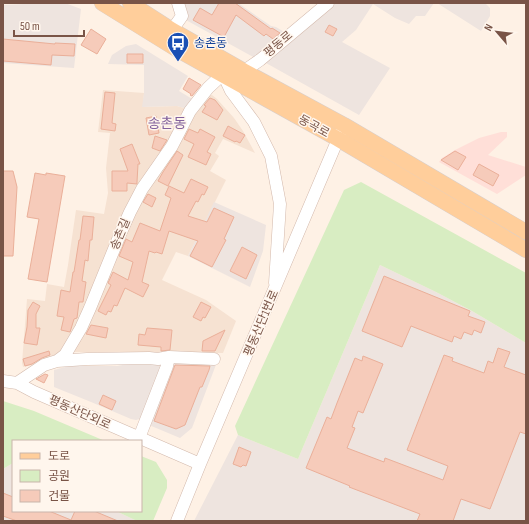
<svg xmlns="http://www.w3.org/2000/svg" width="529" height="524" font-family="'Sofia Sans Condensed','Noto Sans KR',sans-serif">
	<rect width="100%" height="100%" fill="#fef1e5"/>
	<!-- residential -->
	<path fill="#f6e2d2" d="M103,90L144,93L143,107L177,106L188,109L84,313L62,352L42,363L23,367L22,363L27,299L45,301L47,284L64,287L68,265L76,210L104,214L108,193L106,168L110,133L98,132Z
		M212,95L217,99L234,118L243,131L255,153L223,139L215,153L219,156L210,171L226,180L188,256L176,252L162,280L206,300L236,321L223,353L74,352L132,217L190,121L208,96Z"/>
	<!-- commercial -->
	<path fill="#ffdfd8" d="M501,132H507V137L488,155L526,167V175L497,194L439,162L442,158L455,150L479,138Z"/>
	<!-- industrial -->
	<path fill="#eee4df" d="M43,3H65L81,9L74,68L3,63V5Z
		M184,3H238L271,26L276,27L286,33L257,59L184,19L187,11Z
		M335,3H434L425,16H416L409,24L395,18L373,4L356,30L342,42L390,68L359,115L266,63L280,50Z
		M437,3H485L490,8V16L481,31Z
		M136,44L188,76L179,91L194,100L188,109L177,106L142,107L144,93V65L108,64L112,55L126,46Z
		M214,202L266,225L263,251L250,287L188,256Z
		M380,265L436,292L472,311L526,343V521H194L238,435L298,459Z
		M173,359L217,362L192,428L180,438L149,425Z
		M149,363L163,365L143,418L136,420L131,419L91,402L54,387V370L69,366H117L128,364Z
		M13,463V511H116L137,521H3V469Z"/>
	<!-- green -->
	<path fill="#d8edc2" d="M361,182L526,273V343L472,311L436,292L380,265L298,459L238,435L235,426L344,190Z
		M3,401L34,411L105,441H13V463L3,469Z
		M141,456L156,462L167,480V488L153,521H137L116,511H141Z"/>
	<!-- building -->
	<path fill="#f6cbba" stroke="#eaaf99" d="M219,3H235L271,29L272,28L280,33L273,39L266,34L264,36L236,15L224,37L193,20L200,8L212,15Z
		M329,25L337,29L333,36L325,32Z
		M91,29L106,39L97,54L81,45Z
		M3,39L55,44V43L75,44L74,56L52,55L51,65L3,61Z
		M127,54H143V63H127Z
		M189,78L201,85L192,96L190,95L191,94L183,89Z
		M105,92L115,93L112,123L116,124L115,131L101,129Z
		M210,98L215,100L223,110L217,120L202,112L206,106L204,105Z
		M156,116L159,133L149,135L146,118Z
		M228,126L245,135L240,143L236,141L235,142L223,136Z
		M189,129L198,133L200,129L215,137L207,152L211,154L206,165L188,157L194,144L184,139Z
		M155,136L167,140L160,151L152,148Z
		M132,144L140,164H138L137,182V184L127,183V191H112V171H128L120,149Z
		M177,151L183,155L168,186L158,181L163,172Z
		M455,151L466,157L458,170L441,160Z
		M479,164L499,175L493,186L473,175Z
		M3,171H13L17,187L13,256H3Z
		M35,173L46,175V173L65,176L47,282L28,279L39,219L27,217Z
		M191,179L208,187L204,195L202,194L198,202L196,201L188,216L207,222L214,208L234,217L224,239L226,240L212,267L190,256L198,241L169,231L162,254L156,252L155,253L149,251L142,282L149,285L143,297L125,288L117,306L114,305L111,312L108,311L106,315L98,311L111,285L108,283L113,272L128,280L133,262L119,256L126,239L132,242L140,223L160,231L171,198L165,195L169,186L184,193Z
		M148,194L156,198L152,207L143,202Z
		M83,216L94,217L92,240H90L88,261L85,260L82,281L86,282L83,302H79L77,318L74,319L71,329L70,332L61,330L64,317L57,316L61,290L70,292L73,272H74L79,240H80Z
		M242,247L257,255L246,279L230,271Z
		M384,276L470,311L468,316L485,322L481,333L474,330L472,335L464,332L461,339L454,336L452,342L411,326L402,347L362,331Z
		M33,302L40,306L36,314V328H40L37,345L24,343L27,327L28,310Z
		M201,302L211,307L205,318L203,317L201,321L193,317Z
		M91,325L108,328L106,338L86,334Z
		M147,328L172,330L170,350L161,351V347L138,345L139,334L145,335Z
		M225,330L215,351H202L203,341Z
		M498,348L510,352L504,367L526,375V434L520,432L490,509L461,499L453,521H417L420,514L349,487L350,486L306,468L327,417L331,419L337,403L355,358L362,361L363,356L383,364L363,413L358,411L352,427L355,428L347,448L384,462L385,458L443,480L448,466L407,450L444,355L453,358L452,361L484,373L488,361L493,363Z
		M49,351L50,355L42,358L32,364L25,366L23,359Z
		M175,365L210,366L209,370L202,387H200L185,425L176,429L154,421Z
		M45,374L48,375L44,383L36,379Z
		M103,395L116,401L112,410L99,404Z
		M239,447L251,452L246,466L243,465L241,467L233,464Z
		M3,493L13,497V511H49L71,520L75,511H94L118,521H17L3,516Z"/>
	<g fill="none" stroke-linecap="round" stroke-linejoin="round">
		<!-- minor casing -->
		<g stroke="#d3b9ac" stroke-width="13">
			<path id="minor" d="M172,30L182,16L178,3
				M237,72L244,71L260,60L328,3
				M223,74L231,91L254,122L271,156L280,204L275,283
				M169,357L214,359
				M57,361L87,359L149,358L158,359L169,357L167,366L139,438
				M3,381L17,383L34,392L200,464
				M17,383L44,365L57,361L65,355L81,328L90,308L121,232L130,212L142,189L172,146L190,111L208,88L223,74
				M177,521L200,464L341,132"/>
		</g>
		<!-- major casing -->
		<g stroke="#d9cfcb" stroke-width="16">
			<path id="major" d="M102,3L178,50L338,139L526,250
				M130,3L172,30L244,71L344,125L526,232"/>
		</g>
		<!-- minor -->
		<use href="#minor" stroke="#fff" stroke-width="12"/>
		<!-- major -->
		<use href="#major" stroke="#ffce9b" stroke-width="15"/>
	</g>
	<!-- icons -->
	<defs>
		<g id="bus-pin" transform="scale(1.15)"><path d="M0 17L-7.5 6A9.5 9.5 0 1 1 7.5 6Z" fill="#1a4fb4" stroke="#fff6ed"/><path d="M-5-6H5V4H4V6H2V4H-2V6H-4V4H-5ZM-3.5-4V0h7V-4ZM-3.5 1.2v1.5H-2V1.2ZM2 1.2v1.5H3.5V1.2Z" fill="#fff"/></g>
	</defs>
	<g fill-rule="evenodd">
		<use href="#bus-pin" x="178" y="43"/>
	</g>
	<g text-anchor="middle" stroke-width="3" stroke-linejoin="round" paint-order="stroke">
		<!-- transit labels -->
		<g font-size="12" fill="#164399" stroke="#fff6ed" text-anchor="start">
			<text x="194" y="47">송촌동</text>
		</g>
		<!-- street labels -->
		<g font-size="12" fill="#795447" stroke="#fff6ed">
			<text transform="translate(278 44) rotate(-40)" y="4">평동로</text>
			<text transform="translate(314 126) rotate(29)" y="4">동곡로</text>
			<text transform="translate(120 234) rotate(-67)" y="4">송촌길</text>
			<text transform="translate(261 323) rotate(-67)" y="4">평동산단1번로</text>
			<text transform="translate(80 412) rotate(24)" y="4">평동산단외로</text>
		</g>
		<!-- quarter labels -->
		<g font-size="14" fill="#83629d" stroke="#fff6ed">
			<text x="167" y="128">송촌동</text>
		</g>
	</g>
	<!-- border -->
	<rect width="529" height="524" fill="none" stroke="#795447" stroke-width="8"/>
	<!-- legend -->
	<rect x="12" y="440" width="130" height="72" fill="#fff6ed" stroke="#c9b5ab"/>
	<rect x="20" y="453" width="20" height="6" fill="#ffce9b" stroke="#c9b5ab"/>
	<text x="48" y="460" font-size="12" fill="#795447">도로</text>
	<rect x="20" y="470" width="20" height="12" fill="#d8edc2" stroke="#c9b5ab"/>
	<text x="48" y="480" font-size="12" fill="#795447">공원</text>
	<rect x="20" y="490" width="20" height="12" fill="#f6cbba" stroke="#c9b5ab"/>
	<text x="48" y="500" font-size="12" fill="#795447">건물</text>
	<!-- north arrow -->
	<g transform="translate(497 32) rotate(298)" stroke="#fff6ed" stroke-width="3" paint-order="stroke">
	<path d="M0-3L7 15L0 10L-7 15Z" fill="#795447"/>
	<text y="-6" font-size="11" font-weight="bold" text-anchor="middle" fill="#795447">N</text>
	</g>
	<!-- scale -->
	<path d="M14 30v6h70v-6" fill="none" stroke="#795447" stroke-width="2"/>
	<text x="20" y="30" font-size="12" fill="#795447" stroke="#fff6ed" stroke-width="3" paint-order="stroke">50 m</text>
</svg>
